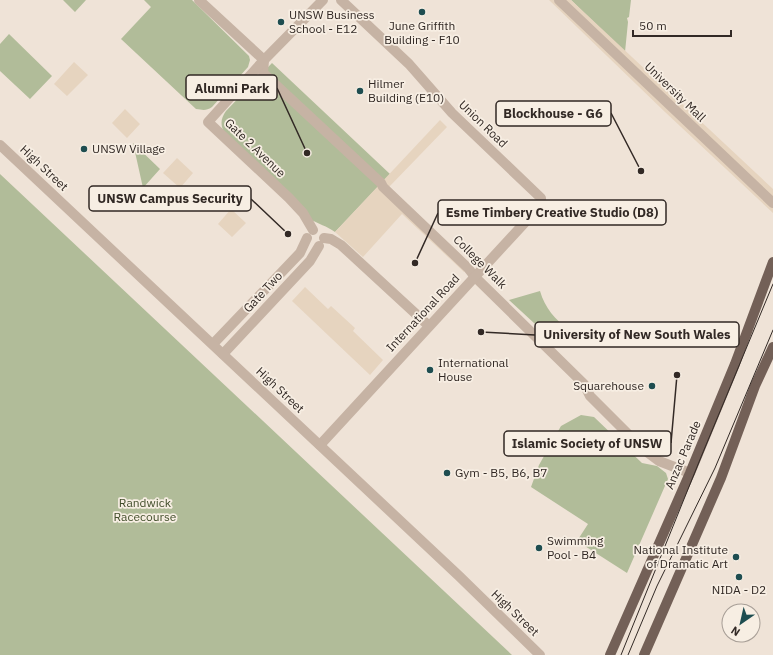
<svg xmlns="http://www.w3.org/2000/svg" width="773" height="655" font-family="'IBM Plex Sans',sans-serif">
	<rect width="100%" height="100%" fill="#efe3d7"/>
	<!-- green -->
	<path fill="#b1bc99" d="M63,0H86L75,12Z
		M144,0H192L249,56L250,60L248,67L212,107C206,111 203,110 196,109L121,39L151,7Z
		M571,0H631L629,17L627,18L628,22L625,52Z
		M9,34L52,76L30,99L0,71V44Z
		M272,63L390,174L335,232C327,226 318,224 310,219L224,132C220,124 221,118 226,111Z
		M133,143L160,169L143,188Z
		M0,174L512,655H0Z
		M540,291C545,308 555,320 569,329L560,347L509,300Z
		M581,415L594,417L642,463L657,466L666,473L668,479L627,573L577,541L588,524L531,487L539,465L561,426Z"/>
	<!-- plaza -->
	<path fill="#e6d4bf" d="M549,0H571L773,189V213L665,112Z
		M74,62L88,75L67,96L54,84Z
		M125,109L140,124L127,138L112,123Z
		M440,120L447,127L389,187L471,265L464,272L402,214L363,257L335,232Z
		M177,158L193,173L180,188L163,173Z
		M231,209L246,223L232,237L218,224Z
		M305,287L328,309L331,306L355,328L353,331L383,360L370,375L292,301Z"/>
	<g fill="none" stroke-linecap="round" stroke-linejoin="round">
		<!-- pedestrian -->
		<path stroke="#c6b3a4" stroke-width="10" d="M559,0L773,203
			M264,60L263,73L381,183L383,187L468,268L475,277L584,384L590,396L643,449L659,461L690,473"/>
		<!-- minor -->
		<path stroke="#c6b3a4" stroke-width="10" d="M199,0L264,60
			M313,230L303,213L289,198L208,122L264,60L323,0
			M324,238L331,239L341,245L429,326
			M213,344L300,253L307,238
			M223,354L310,261L319,246
			M320,445L541,205V198L452,113L409,64L341,0"/>
		<!-- tertiary -->
		<path stroke="#c6b3a4" stroke-width="10" d="M0,145L459,576L540,655"/>
		<!-- primary -->
		<path stroke="#736057" stroke-width="10" d="M610,655L690,473L735,364L773,262
			M644,655L721,478L755,386L773,347"/>
		<!-- tram -->
		<path stroke="#322925" stroke-width="1" d="M621,655L701,457L773,284
			M628,655L657,586L715,468L773,330"/>
	</g>
	<!-- markers -->
	<g fill="#1e4d50" stroke="#f7eee3" stroke-width="1.5">
		<circle cx="422" cy="12" r="4"/>
		<circle cx="281" cy="22" r="4"/>
		<circle cx="360" cy="91" r="4"/>
		<circle cx="84" cy="149" r="4"/>
		<circle cx="430" cy="370" r="4"/>
		<circle cx="652" cy="386" r="4"/>
		<circle cx="447" cy="473" r="4"/>
		<circle cx="539" cy="548" r="4"/>
		<circle cx="736" cy="557" r="4"/>
		<circle cx="739" cy="577" r="4"/>
	</g>
	<g text-anchor="middle" stroke-width="3.5" stroke-linejoin="round" paint-order="stroke">
		<!-- poi labels -->
		<g font-size="12" fill="#322925" stroke="#f7eee3" text-anchor="start">
			<text x="289" y="19">UNSW Business<tspan x="289" dy="14">School - E12</tspan></text>
			<text x="422" y="30" text-anchor="middle">June Griffith<tspan x="422" dy="14">Building - F10</tspan></text>
			<text x="368" y="88">Hilmer<tspan x="368" dy="14">Building (E10)</tspan></text>
			<text x="92" y="153">UNSW Village</text>
			<text x="438" y="367">International<tspan x="438" dy="14">House</tspan></text>
			<text x="644" y="390" text-anchor="end">Squarehouse</text>
			<text x="455" y="477">Gym - B5, B6, B7</text>
			<text x="547" y="545">Swimming<tspan x="547" dy="14">Pool - B4</tspan></text>
			<text x="728" y="554" text-anchor="end">National Institute<tspan x="728" dy="14">of Dramatic Art</tspan></text>
			<text x="739" y="594" text-anchor="middle">NIDA - D2</text>
		</g>
		<!-- street labels -->
		<g font-size="12" fill="#322925" stroke="#f7eee3">
			<text transform="translate(675 92) rotate(44)" y="4">University Mall</text>
			<text transform="translate(483 124) rotate(44)" y="4">Union Road</text>
			<text transform="translate(255 148) rotate(44)" y="4">Gate 2 Avenue</text>
			<text transform="translate(44 168) rotate(43)" y="4">High Street</text>
			<text transform="translate(480 262) rotate(45)" y="4">College Walk</text>
			<text transform="translate(263 292) rotate(-47)" y="4">Gate Two</text>
			<text transform="translate(423 313) rotate(-47)" y="4">International Road</text>
			<text transform="translate(280 390) rotate(43)" y="4">High Street</text>
			<text transform="translate(683 455) rotate(-67)" y="4">Anzac Parade</text>
			<text transform="translate(515 613) rotate(44)" y="4">High Street</text>
		</g>
		<!-- park labels -->
		<g font-size="12" fill="#424e2b" stroke="#f7eee3">
			<text x="145" y="507">Randwick<tspan x="145" dy="14">Racecourse</tspan></text>
		</g>
	</g>
	<!-- callouts -->
	<path fill="none" stroke="#322925" stroke-width="1.5" d="M307 153L277 88M641 171L611 113M288 234L251 199M415 263L438 213M481 332L535 335M677 375L671 443"/>
	<g fill="#322925" stroke="#f7eee3" stroke-width="1.5">
		<circle cx="307" cy="153" r="4"/>
		<circle cx="641" cy="171" r="4"/>
		<circle cx="288" cy="234" r="4"/>
		<circle cx="415" cy="263" r="4"/>
		<circle cx="481" cy="332" r="4"/>
		<circle cx="677" cy="375" r="4"/>
	</g>
	<g fill="#f7eee3" stroke="#322925" stroke-width="1.5">
		<rect x="186" y="75" width="91" height="25" rx="4"/>
		<rect x="496" y="101" width="115" height="25" rx="4"/>
		<rect x="89" y="186" width="162" height="25" rx="4"/>
		<rect x="438" y="200" width="228" height="25" rx="4"/>
		<rect x="535" y="322" width="204" height="25" rx="4"/>
		<rect x="504" y="431" width="167" height="25" rx="4"/>
	</g>
	<g font-size="13" text-anchor="middle" font-weight="bold" fill="#322925">
		<text x="232" y="93">Alumni Park</text>
		<text x="553" y="118">Blockhouse - G6</text>
		<text x="170" y="203">UNSW Campus Security</text>
		<text x="552" y="217">Esme Timbery Creative Studio (D8)</text>
		<text x="637" y="339">University of New South Wales</text>
		<text x="587" y="448">Islamic Society of UNSW</text>
	</g>
	<!-- north arrow -->
	<g transform="translate(741 623) rotate(214)"><circle r="19" fill="#f7eee3" stroke="#a89f97"/>
	<path d="M0-3L7 15L0 10L-7 15Z" fill="#1e4d50"/>
	<text y="-6" font-size="11" font-weight="bold" text-anchor="middle" fill="#322925">N</text>
	</g>
	<!-- scale -->
	<path d="M633 30v6h98v-6" fill="none" stroke="#322925" stroke-width="2"/>
	<text x="639" y="30" font-size="12" fill="#322925" stroke="#f7eee3" stroke-width="3" paint-order="stroke">50 m</text>
</svg>
